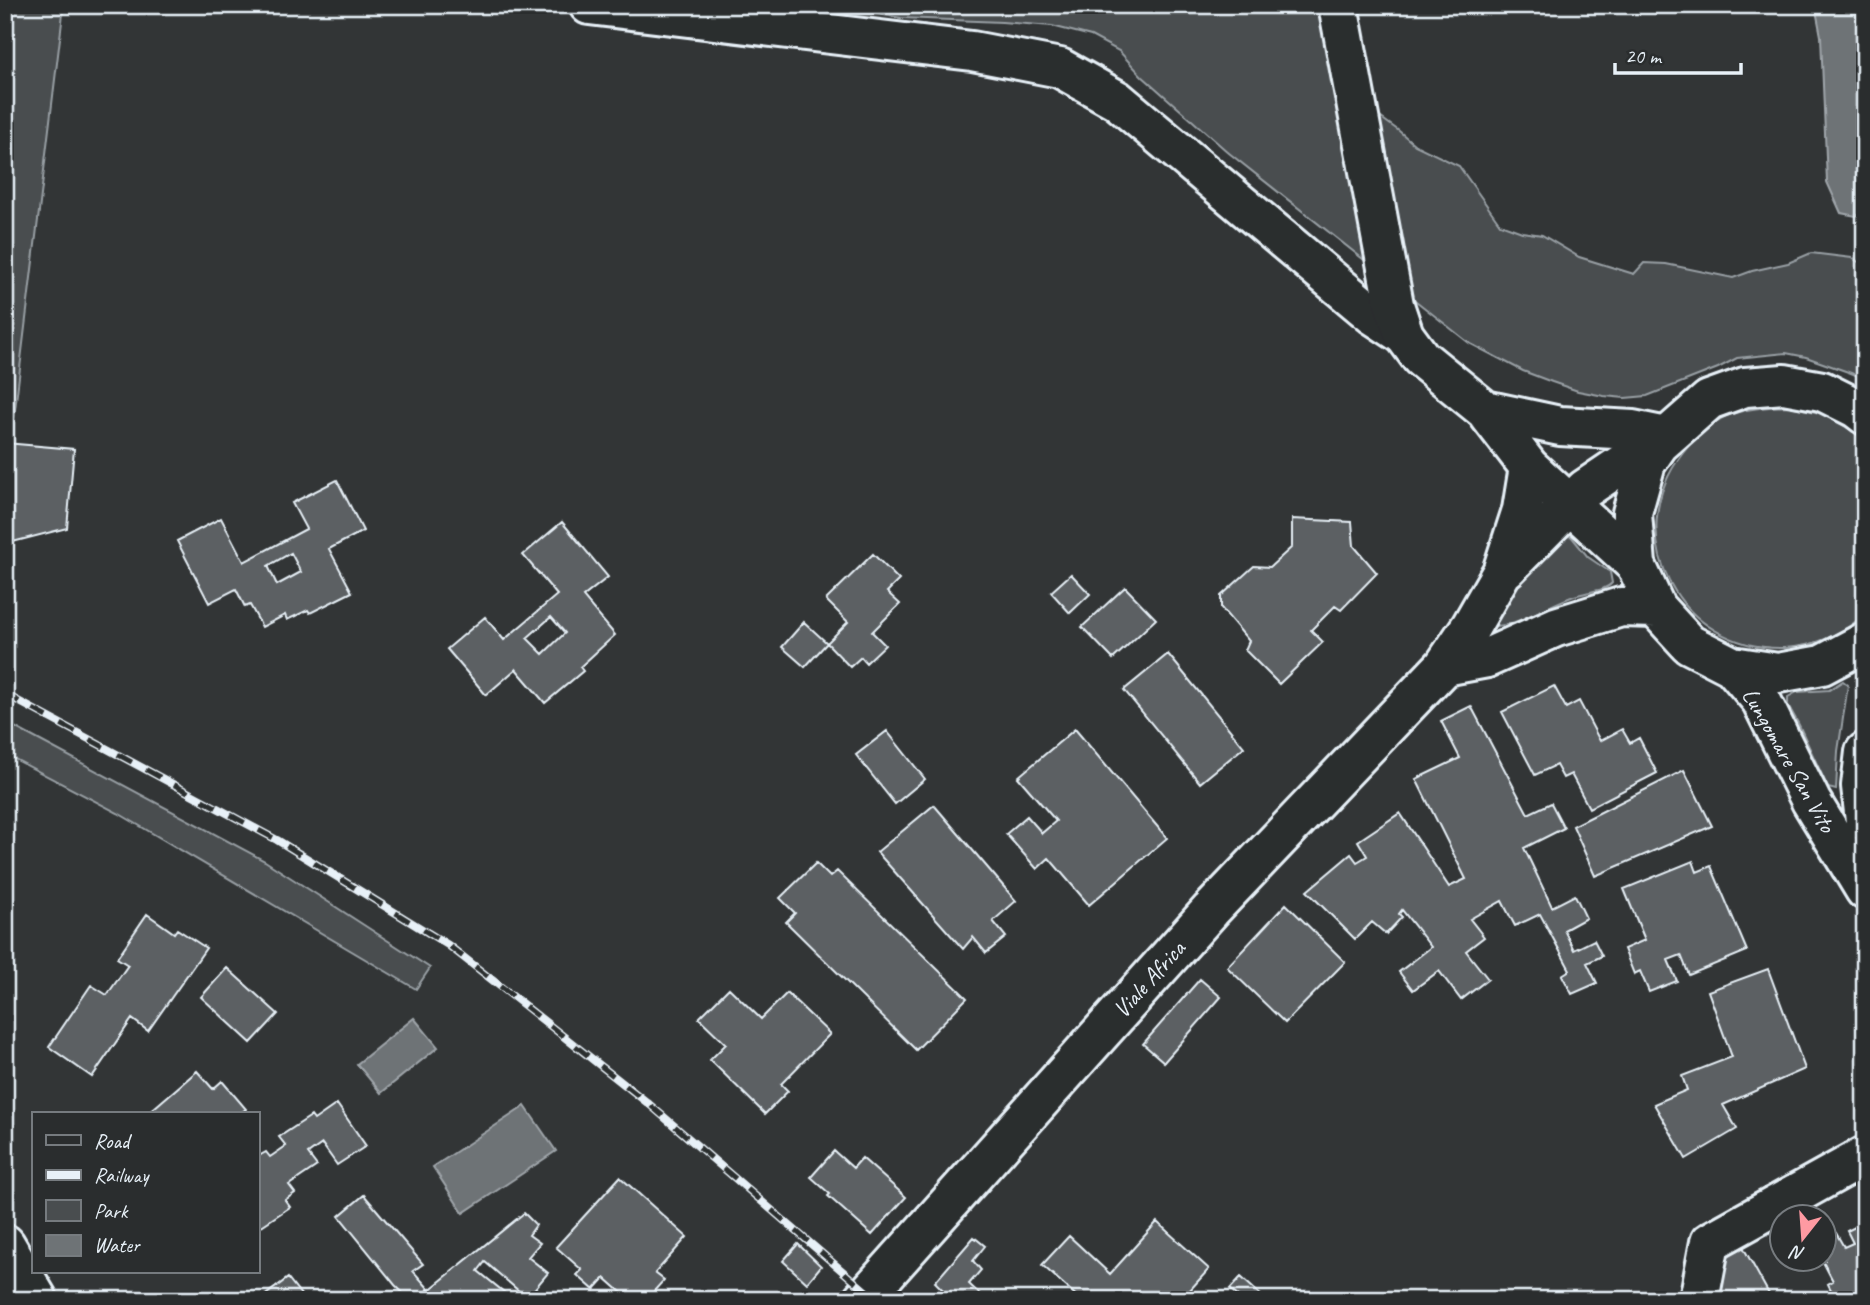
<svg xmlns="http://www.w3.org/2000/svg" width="1870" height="1305" font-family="Caveat,sans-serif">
	<rect width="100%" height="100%" fill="#323536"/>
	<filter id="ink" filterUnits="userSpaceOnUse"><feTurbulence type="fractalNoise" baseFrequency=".0143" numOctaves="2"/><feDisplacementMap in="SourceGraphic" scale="14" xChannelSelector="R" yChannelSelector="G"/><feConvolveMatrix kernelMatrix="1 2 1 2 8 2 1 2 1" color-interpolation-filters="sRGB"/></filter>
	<g filter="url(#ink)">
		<!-- green -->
		<path fill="#494d4f" stroke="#989fa4" stroke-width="2" d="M5,5H64L14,418L5,417Z
			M778,5H1331L1354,98L1399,131L1415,145L1459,166L1500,224L1522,232L1542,235L1579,257L1634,274L1644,263L1666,264L1733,278L1752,271L1788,263L1811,253L1852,258L1865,266V379L1851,373L1806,357L1786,353L1737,358L1718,368L1647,396L1625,398L1604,396L1578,391L1552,382L1523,371L1469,343L1229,153L1142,76L1119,51L1091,36L1052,26L1002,22L901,18L866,12Z
			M1790,406L1824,414L1854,432L1865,443V613C1845,634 1813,647 1784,648C1680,651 1618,536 1683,453C1693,439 1707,426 1722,418C1744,408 1767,407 1790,406Z
			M1571,536L1588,557L1610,572L1612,583C1605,591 1591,591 1581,594C1553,601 1523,624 1496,626L1489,619L1496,609L1563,537Z
			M1843,681L1848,685L1838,751L1836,790L1828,788L1799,725L1788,705V697L1797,692L1829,690Z
			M5,722L265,861L430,968L416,989L118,813L5,754Z"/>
		<!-- water -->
		<path fill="#6e7376" stroke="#9fa5aa" stroke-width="2" d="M1815,5H1865V211L1856,216L1841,213L1827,182L1821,36Z
			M414,1018L438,1047L381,1093L357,1064Z
			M525,1106L556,1151L463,1213L433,1167Z"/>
		<!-- building -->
		<path fill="#5c6063" stroke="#e8f1f8" stroke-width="2" fill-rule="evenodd" d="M5,443L74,449L67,528L5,544Z
			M337,480L363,531L329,549L352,592L310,613L308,610L287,620L285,615L262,627L250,605L245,607L236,589L209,603L177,541L221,518L244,562L306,529L292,503ZM291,553L301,572L277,585L268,566Z
			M1292,519L1352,522L1354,546L1377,573L1341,610L1335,606L1311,630L1323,642L1279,684L1245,650L1249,641L1221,608V596L1254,566L1270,567L1292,547Z
			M562,522L608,577L583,597L615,635L580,667L583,671L545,703L516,669L486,695L447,649L485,617L504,640L557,595L523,555ZM551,617L565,633L543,654L527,638Z
			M873,554L899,580L887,592L900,604L872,632L885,645L866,663L861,657L850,667L827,643L848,622L826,600Z
			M1071,574L1090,594L1070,613L1051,592Z
			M1125,587L1156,619L1113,659L1082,627Z
			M804,622L827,643L805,667L782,647Z
			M1168,654L1244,747L1200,783L1124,690Z
			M1554,686L1566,708L1579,701L1600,741L1622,729L1630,743L1639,738L1657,773L1589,808L1571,774L1563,778L1556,765L1535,775L1502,712Z
			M1471,706L1528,814L1551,803L1564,828L1524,848L1552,907L1575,895L1586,918L1564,930L1574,950L1594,940L1602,956L1587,963L1597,983L1572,994L1562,975L1570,970L1540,914L1515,926L1502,901L1470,919L1484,937L1466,951L1488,979L1461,1000L1439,971L1413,990L1399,972L1431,947L1402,910L1399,914L1402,917L1386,934L1372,922L1355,939L1307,891L1351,854L1357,862L1367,856L1358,841L1400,813L1449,887L1466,879L1416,779L1460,758L1441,721Z
			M1075,729L1167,838L1089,905L1049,858L1037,869L1006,834L1027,816L1042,833L1056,821L1018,777Z
			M887,731L925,779L895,804L856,755Z
			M1684,770L1712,826L1595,876L1573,826Z
			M934,805L1016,901L993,921L1006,937L986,953L973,937L963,949L877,852Z
			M1693,861L1697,872L1711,866L1747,951L1689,975L1681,955L1668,960L1677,981L1649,992L1640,971L1634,974L1624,949L1645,940L1624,889Z
			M816,863L830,877L837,871L967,998L916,1050L786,922L795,913L780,898Z
			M1286,904L1345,962L1285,1023L1227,967Z
			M147,914L174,933L177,929L206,948L148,1031L132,1019L92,1077L49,1047L91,985L107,995L128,965L117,958Z
			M227,968L278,1014L251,1043L201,997Z
			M1768,969L1805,1069L1723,1105L1737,1129L1686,1159L1654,1104L1687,1090L1682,1076L1732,1057L1708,991Z
			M1200,979L1221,997L1164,1062L1143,1044Z
			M729,988L761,1019L787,993L830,1034L781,1084L788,1091L765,1114L710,1060L726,1044L699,1018Z
			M197,1071L213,1089L222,1081L246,1109L239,1114H147Z
			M337,1104L366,1146L337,1165L322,1144L308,1154L317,1166L289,1185L295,1193L285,1200L290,1207L257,1229V1157L266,1152L270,1157L286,1146L279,1137L311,1116L314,1120Z
			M834,1151L853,1168L862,1158L906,1197L872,1235L828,1196L830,1194L811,1177Z
			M620,1177L687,1237L655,1273L664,1280L646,1300H630L605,1278L594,1290L577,1275L582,1270L556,1247Z
			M364,1195L423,1264L413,1271L429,1289L417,1300H410L395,1285L339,1216Z
			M524,1213L536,1225L529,1235L540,1243L528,1257L548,1273L527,1298L485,1262L478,1271L510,1297L508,1300H417Z
			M1157,1222L1209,1269L1181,1300H1081L1042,1265L1069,1236L1110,1274Z
			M1865,1222V1300H1836L1828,1284L1833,1281L1822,1260H1825V1228L1836,1233L1844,1247L1853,1243L1847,1231Z
			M974,1237L985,1246L973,1261L981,1270L969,1284L986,1300H953L935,1282Z
			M798,1244L821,1266L807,1283L783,1261Z
			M1742,1245L1769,1294L1757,1300H1717L1721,1257Z
			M1241,1277L1266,1300H1242L1230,1289Z
			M288,1278L305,1300H259Z"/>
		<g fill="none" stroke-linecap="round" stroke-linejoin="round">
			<!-- minor casing -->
			<g stroke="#e8f1f8" stroke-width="44">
				<path id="minor" d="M589,5L972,51L1060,68L1117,100L1372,314L1404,335
					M5,1244L38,1300
					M1699,1300L1710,1242L1865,1156"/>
			</g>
			<!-- major casing -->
			<g stroke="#e8f1f8" stroke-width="44">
				<path id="major" d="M1338,5L1394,305L1404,335L1421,358L1485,410L1529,467L1636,565
					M1485,410L1560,426L1633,430L1667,437
					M1865,415L1856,408L1822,391L1784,384L1745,387L1709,400L1659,444L1646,463L1632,513L1636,565L1656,608L1689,644L1732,666L1778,673L1822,665L1865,642
					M1507,568L1585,489L1631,458L1659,444
					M1444,666L1487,658L1556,627L1621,607L1656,608
					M1732,666L1761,700L1811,801L1865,890
					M1865,752L1861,786L1865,821
					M862,1300L1211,910L1444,666L1471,626L1502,572L1522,510L1529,467"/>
			</g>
			<!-- minor -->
			<use href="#minor" stroke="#2a2d2e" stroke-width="38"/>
			<!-- major -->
			<use href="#major" stroke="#2a2d2e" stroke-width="38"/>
			<!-- rail casing -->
			<g stroke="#e8f1f8" stroke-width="8">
				<path id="rail" d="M5,694L277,840L448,945L649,1104L876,1300"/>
			</g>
			<!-- rail -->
			<use href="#rail" stroke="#2a2d2e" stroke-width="5" stroke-dasharray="16" stroke-linecap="butt"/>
		</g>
	</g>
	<g text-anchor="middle" stroke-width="5" stroke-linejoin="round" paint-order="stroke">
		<!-- street labels -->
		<g font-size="24" fill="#e8f1f8" stroke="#2a2d2e">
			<text transform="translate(1789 760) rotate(60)" y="8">Lungomare San Vito</text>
			<text transform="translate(1149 979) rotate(-48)" y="8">Viale Africa</text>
		</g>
	</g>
	<!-- margin -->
	<rect width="1870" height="1305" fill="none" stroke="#2a2d2e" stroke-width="28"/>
	<rect x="14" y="14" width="1842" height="1277" fill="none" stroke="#e8f1f8" stroke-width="2.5" filter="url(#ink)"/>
	<!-- legend -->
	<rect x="32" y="1112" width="228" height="161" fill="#2a2d2e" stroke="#767b7f" stroke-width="2"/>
	<rect x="46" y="1135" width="35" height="10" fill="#2a2d2e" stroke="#767b7f" stroke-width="2"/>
	<text x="94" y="1148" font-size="21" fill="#e8f1f8">Road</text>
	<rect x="46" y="1170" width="35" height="10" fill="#e8f1f8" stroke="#767b7f" stroke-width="2"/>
	<text x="94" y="1182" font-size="21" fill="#e8f1f8">Railway</text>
	<rect x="46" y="1200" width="35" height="21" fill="#494d4f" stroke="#767b7f" stroke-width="2"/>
	<text x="94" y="1218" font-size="21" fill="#e8f1f8">Park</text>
	<rect x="46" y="1235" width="35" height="21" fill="#6e7376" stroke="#767b7f" stroke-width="2"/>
	<text x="94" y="1252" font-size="21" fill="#e8f1f8">Water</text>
	<!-- north arrow -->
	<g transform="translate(1803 1238) rotate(197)"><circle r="33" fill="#2a2d2e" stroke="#767b7f" stroke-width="2"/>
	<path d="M0-5L12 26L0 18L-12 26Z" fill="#ff9aa2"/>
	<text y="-10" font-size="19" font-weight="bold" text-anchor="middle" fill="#e8f1f8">N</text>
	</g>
	<!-- scale -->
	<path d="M1615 63v10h126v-10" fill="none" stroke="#e8f1f8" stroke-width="3.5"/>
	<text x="1625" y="63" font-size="21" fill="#e8f1f8" stroke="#2a2d2e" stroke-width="5" paint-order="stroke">20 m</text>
</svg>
